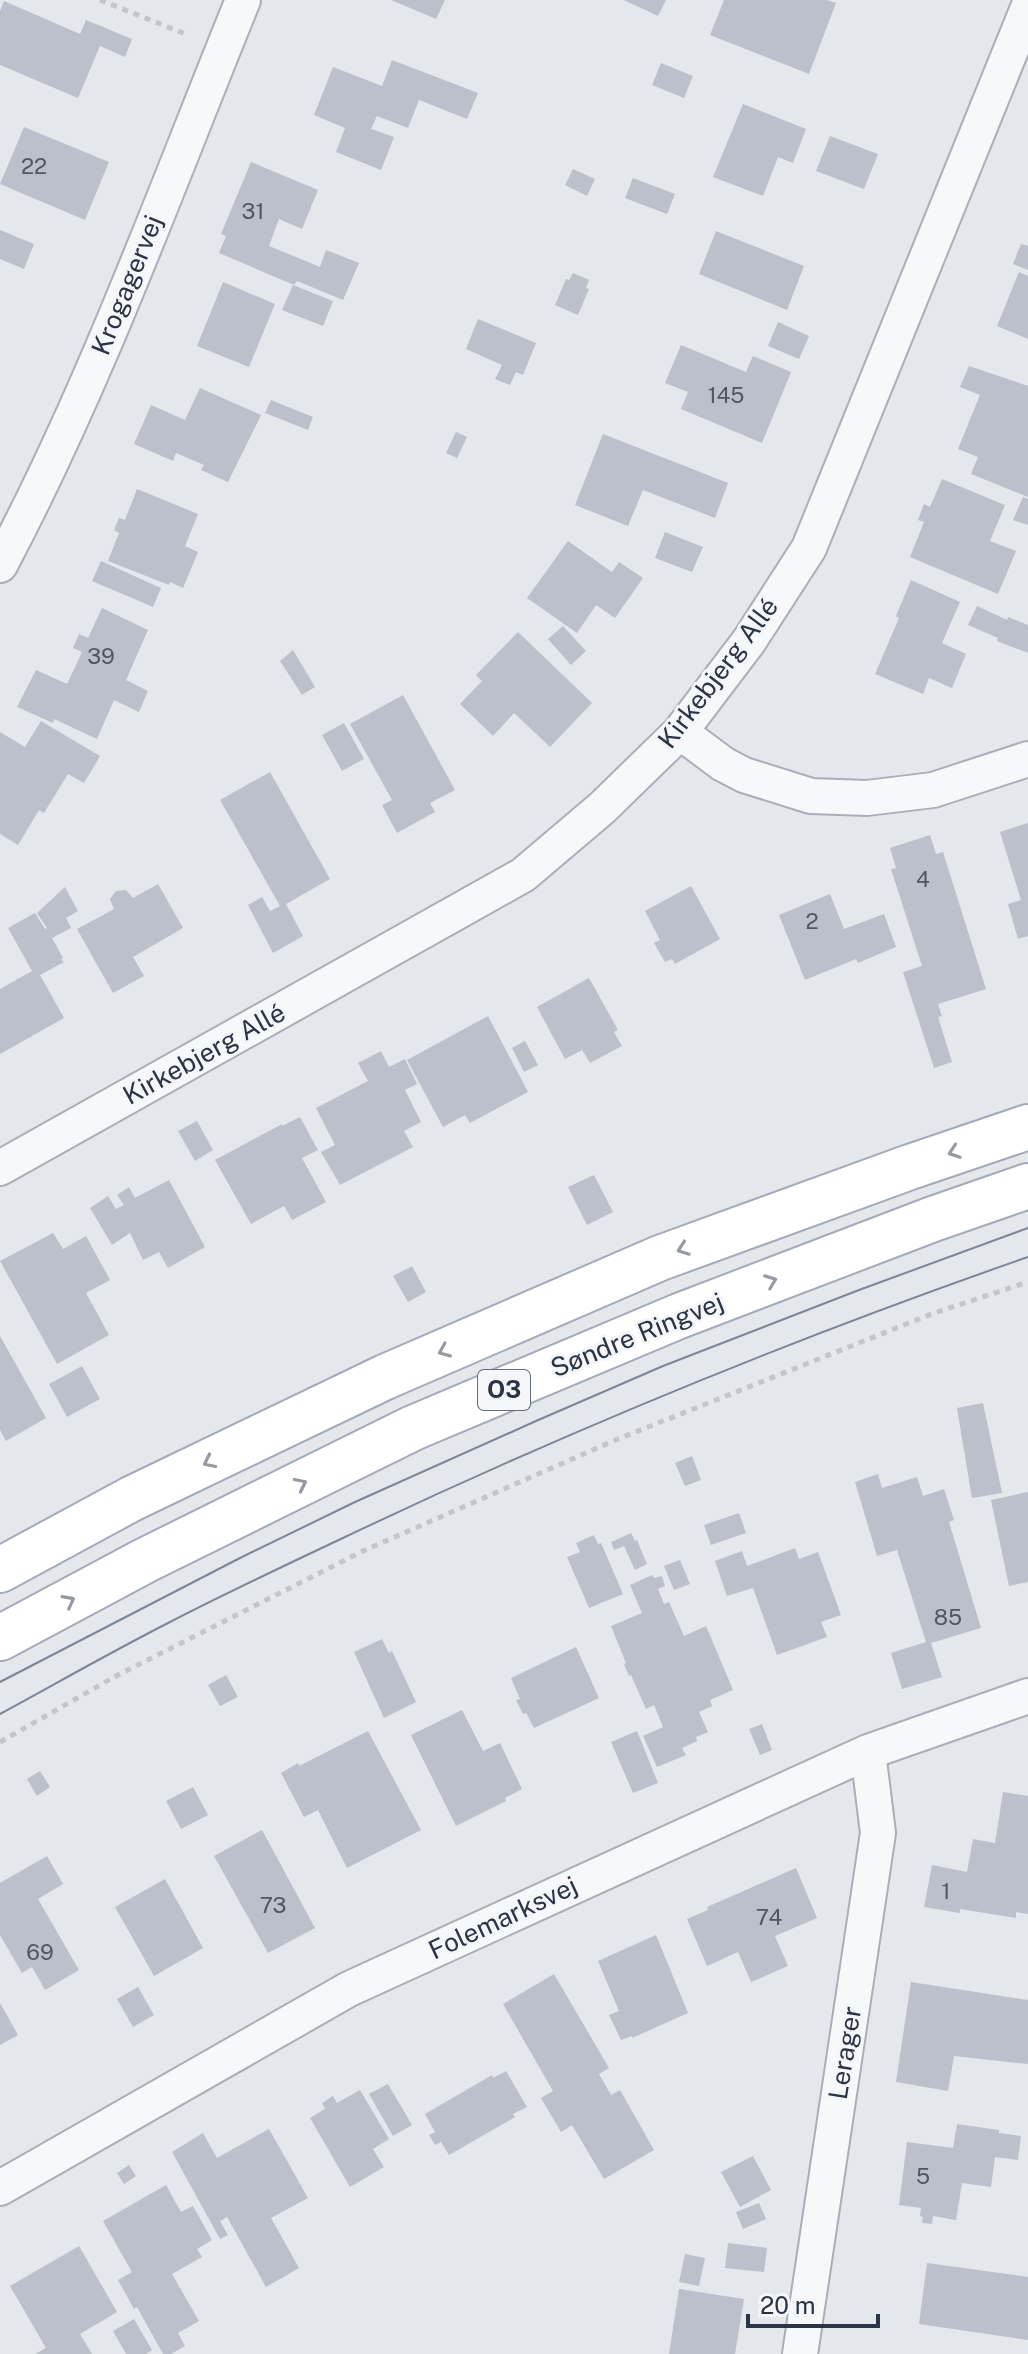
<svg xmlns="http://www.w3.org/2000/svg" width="1028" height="2354" font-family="'Public Sans',sans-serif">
	<rect width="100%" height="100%" fill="#e4e7ec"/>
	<!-- building -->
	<path fill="#bbc0ca" d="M391,0H445L436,19Z
		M624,0H666L658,16Z
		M724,0H827L836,3L809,74L710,35Z
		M4,1L80,34L86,20L132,39L125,57L100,46L78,98L0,65V11Z
		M392,60L478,93L467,119L419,100L408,128L377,116L371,129L394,137L381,170L336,152L345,128L314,115L333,67L382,86Z
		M661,63L693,76L684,98L652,85Z
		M743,104L806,129L793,163L778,157L763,196L713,177Z
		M24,127L109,162L85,220L0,184Z
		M830,136L878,154L864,189L816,171Z
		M251,162L318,190L302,229L279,219L269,246L320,267L326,250L359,263L343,300L297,281L294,285L219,253L226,236L221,234Z
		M573,169L595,179L587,196L565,185Z
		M633,178L675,194L667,214L625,198Z
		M0,230L34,244L24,269L0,259Z
		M716,231L804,266L787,310L699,274Z
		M1021,244L1028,246V270L1013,264Z
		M1019,272L1028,276V339L997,326Z
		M573,273L589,280L586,288L589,289L578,315L555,305L566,279L569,280Z
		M223,282L275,304L249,367L197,346Z
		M293,285L333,301L323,326L282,310Z
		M478,319L536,343L523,375L516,372L510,385L495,379L502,365L466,349Z
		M778,322L809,336L799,359L768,346Z
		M681,345L746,372L753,356L791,372L762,443L681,409L688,392L665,383Z
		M969,366L1028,386V497L971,474L978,457L958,449L980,395L960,387Z
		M200,388L261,415L228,482L201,470L204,465L176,453L173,461L134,444L151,405L185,420Z
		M271,400L313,417L308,430L265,413Z
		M456,432L467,437L457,458L446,453Z
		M603,434L728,483L715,518L643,490L628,526L575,505Z
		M942,479L1005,505L990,541L1016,551L998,594L910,557L924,522L918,520L924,504L930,507Z
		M137,489L198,514L185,546L198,552L183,588L170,582L169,585L108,561L119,533L114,530L119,518L125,520Z
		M1023,497L1028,499V525L1013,520Z
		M665,532L703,547L692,572L655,558Z
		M568,541L612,572L619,562L643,578L615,618L596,605L577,633L527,598Z
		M101,561L161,588L153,607L92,581Z
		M911,580L960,602L942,643L966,654L952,688L929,678L923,694L875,674L899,618L896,616Z
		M977,606L1007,620L1008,617L1028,625V653L997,641L998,638L968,625Z
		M102,608L148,630L126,680L148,691L139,712L114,700L97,739L54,719L53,723L17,707L36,670L67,684L82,652L73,648L79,634L88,638Z
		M563,626L586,651L571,665L548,639Z
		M518,632L592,703L550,747L514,713L493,736L460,704L482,681L476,675Z
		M293,650L315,687L302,695L280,661Z
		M403,695L455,790L430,803L435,812L397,833L382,805L392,800L350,724Z
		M41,721L100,756L84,783L68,774L44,813L39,810L18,845L0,834V732L25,747Z
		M344,723L364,759L342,771L322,735Z
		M270,772L330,879L286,904L303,936L273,953L248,905L262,897L270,911L280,906L220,800Z
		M1028,823V936L1018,939L1008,904L1021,900L1000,832Z
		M930,835L936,854L943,852L986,989L938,1004L942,1016L938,1017L952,1062L934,1068L903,972L922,966L891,869L896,868L890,848Z
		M158,884L183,928L133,957L144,976L113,993L77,929L114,909L110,899L116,891L126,890L133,898Z
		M691,886L720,939L675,964L672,959L665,962L654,943L660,940L645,911Z
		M65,887L78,911L66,918L71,928L52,938L63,958L61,959L64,962L40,975L64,1018L0,1054V989L32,971L8,928L35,913L45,929L47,928L37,913Z
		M830,894L844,929L884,914L896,947L858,963L856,959L805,980L779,915Z
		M589,978L618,1030L614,1032L622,1046L590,1063L582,1050L565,1059L537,1007Z
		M488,1016L528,1092L470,1123L465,1115L443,1127L407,1060Z
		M525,1041L538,1065L524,1072L512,1048Z
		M381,1051L389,1067L405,1059L417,1084L405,1090L421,1122L404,1131L413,1147L340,1185L321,1152L335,1145L316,1108L368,1081L358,1063Z
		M300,1117L318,1150L302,1158L326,1202L292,1220L284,1206L251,1224L215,1160L282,1124V1126Z
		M197,1121L213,1150L195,1161L178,1131Z
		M594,1175L613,1212L587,1225L568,1187Z
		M169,1180L205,1247L168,1268L159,1252L143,1260L130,1233L112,1245L90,1208L108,1196L116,1209L124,1205L117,1195L129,1187L135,1198Z
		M53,1233L63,1249L86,1236L110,1280L86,1293L109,1335L57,1364L0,1261Z
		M412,1266L426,1292L408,1302L393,1276Z
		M0,1336L46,1418L6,1441L0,1430Z
		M82,1366L100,1399L67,1417L49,1384Z
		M983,1403L1002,1493L972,1498L957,1408Z
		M692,1456L701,1480L685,1486L675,1463Z
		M878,1474L882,1488L917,1477L923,1496L944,1489L954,1520L949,1522L981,1628L931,1643L942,1677L902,1689L891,1653L926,1642L897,1550L877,1556L855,1482Z
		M1028,1492V1582L1009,1586L991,1500Z
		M739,1513L746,1533L711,1545L704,1525Z
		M631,1533L635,1541L637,1540L647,1564L635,1570L624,1546L614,1550L611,1542Z
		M594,1535L598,1544L601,1543L623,1594L589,1608L567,1557L580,1552L576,1543Z
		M795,1548L799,1559L818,1552L841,1615L821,1622L827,1637L777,1655L753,1588L727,1596L715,1561L742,1551L747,1566Z
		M680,1560L690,1584L674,1590L664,1566Z
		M652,1575L654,1578L662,1576L665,1586L658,1589L664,1604L669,1602L684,1636L706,1626L733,1690L710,1700L712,1706L699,1712L708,1732L696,1737L697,1741L682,1748L686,1755L657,1767L643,1736L663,1727L654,1705L646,1709L631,1675L629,1676L624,1664L626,1663L611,1626L642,1613L630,1585Z
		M382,1639L389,1653L392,1651L416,1702L384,1718L354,1652Z
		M576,1647L599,1698L534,1728L526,1713L523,1714L516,1700L520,1699L511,1678Z
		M226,1675L238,1697L220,1706L208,1685Z
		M462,1710L483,1751L500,1743L522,1789L505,1798L506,1801L456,1826L411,1735Z
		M762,1724L772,1750L760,1755L749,1729Z
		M368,1731L421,1830L347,1868L318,1810L304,1817L281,1773L298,1763L299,1766Z
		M637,1731L658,1783L633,1793L611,1742Z
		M40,1771L50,1787L37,1796L27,1779Z
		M193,1787L208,1815L181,1829L166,1801Z
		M1003,1792L1028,1796V1914L1016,1912V1918L960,1909V1913L924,1907L932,1865L967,1872L973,1839L995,1843Z
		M262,1830L315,1928L268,1953L214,1856Z
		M47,1856L63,1884L38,1899L79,1970L45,1990L32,1967L22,1973L0,1935V1883Z
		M796,1868L817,1918L775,1936L788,1966L751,1982L738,1952L707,1966L687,1919L708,1910L707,1907Z
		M165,1879L203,1948L154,1976L115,1907Z
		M656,1935L688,2013L632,2038V2036L621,2040L609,2015L619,2011L598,1961Z
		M554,1974L609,2068L599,2074L611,2095L620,2090L654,2150L604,2179L572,2125L561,2132L541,2098L553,2091L503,2004Z
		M911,1982L1028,2000V2064L954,2056L948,2091L896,2082Z
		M138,1987L154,2015L133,2027L117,1999Z
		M0,2003L18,2035L0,2045Z
		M506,2071L527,2107L513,2114L515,2117L449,2155L441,2142L435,2145L429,2135L435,2132L425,2114L492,2075L493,2078Z
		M388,2084L412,2125L393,2136L369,2094Z
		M360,2090L389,2139L373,2149L384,2167L350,2187L310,2118L325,2109L322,2103L333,2096L337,2103Z
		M957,2124L999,2130V2133L1021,2136L1018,2160L995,2157L991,2187L962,2183L956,2220L933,2216L932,2224L922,2223L923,2217L920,2216L921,2208L899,2205L907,2142L953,2148Z
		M269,2129L308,2198L271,2218L299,2268L266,2287L227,2217L220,2221L228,2235L220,2239L172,2152L203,2133L217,2158Z
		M753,2156L771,2190L740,2207L721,2172Z
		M129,2165L136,2176L124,2184L117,2173Z
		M166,2185L181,2212L193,2206L212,2240L197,2249L202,2257L172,2274L199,2321L178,2333L185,2346L171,2354H163L137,2307L134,2309L118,2280L132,2272L103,2221Z
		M759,2203L766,2219L743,2229L736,2212Z
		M728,2243L767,2248L764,2272L725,2268Z
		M79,2246L117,2312L80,2334L92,2354H35L46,2348L10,2286Z
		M685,2254L705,2258L699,2286L679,2282Z
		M927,2263L1028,2277V2340L919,2324Z
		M679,2289L744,2299L735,2354H669Z
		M134,2319L152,2350L146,2354H126L113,2331Z"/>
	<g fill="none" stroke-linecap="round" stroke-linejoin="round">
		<!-- street casing -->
		<g stroke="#a9aeb7" stroke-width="38">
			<path id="street" d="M0,565C96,384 166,189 243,0
				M680,732L723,764L744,775L811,796L867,798L933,790L1028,759
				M0,1168L523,875L602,808L680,732L749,641L809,548L1028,8
				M0,2188L349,1989L868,1752L1028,1696
				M800,2354L878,1833L868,1752"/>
		</g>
		<!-- primary casing -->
		<g stroke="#a3abb8" stroke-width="48">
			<path id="primary" d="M0,1570L131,1499L385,1377L660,1258L910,1167L1028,1127
				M0,1638L146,1560L413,1428L679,1316L933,1219L1028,1186"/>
		</g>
		<!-- path -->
		<path stroke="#c2c5cb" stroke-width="5" stroke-dasharray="6 6" stroke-linecap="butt" d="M100,0L188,35
			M0,1742L116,1676L363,1551L613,1441L934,1313L1028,1282"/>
		<!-- street -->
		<use href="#street" stroke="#f7f8fa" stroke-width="34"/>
		<!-- primary -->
		<use href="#primary" stroke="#fff" stroke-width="44"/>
		<!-- tram -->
		<path stroke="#7d8696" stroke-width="2" d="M0,1682L238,1559L355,1502L536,1421L663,1366L859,1290L1028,1228
			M0,1714C57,1683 113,1651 170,1622C228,1592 286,1565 345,1537C568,1431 795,1338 1028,1257"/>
	</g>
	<!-- one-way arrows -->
	<defs><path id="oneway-chevron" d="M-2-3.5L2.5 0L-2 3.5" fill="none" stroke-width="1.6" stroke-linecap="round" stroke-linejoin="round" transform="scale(2)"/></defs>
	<g stroke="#959aa2">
		<use href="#oneway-chevron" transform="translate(954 1152) rotate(161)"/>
		<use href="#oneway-chevron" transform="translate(683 1249) rotate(160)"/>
		<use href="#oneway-chevron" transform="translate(771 1281) rotate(-21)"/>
		<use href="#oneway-chevron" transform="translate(444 1351) rotate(157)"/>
		<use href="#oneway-chevron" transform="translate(209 1462) rotate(154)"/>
		<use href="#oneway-chevron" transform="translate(301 1484) rotate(-26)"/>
		<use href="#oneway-chevron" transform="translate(69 1601) rotate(-28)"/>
	</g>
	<g text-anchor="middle" stroke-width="6" stroke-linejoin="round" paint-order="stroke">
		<!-- number labels -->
		<g font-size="22" fill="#4f5766">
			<text x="34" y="174">22</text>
			<text x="253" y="219">31</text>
			<text x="726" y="403">145</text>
			<text x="101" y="664">39</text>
			<text x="923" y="887">4</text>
			<text x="812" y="929">2</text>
			<text x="948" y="1625">85</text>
			<text x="946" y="1899">1</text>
			<text x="273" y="1913">73</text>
			<text x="769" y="1925">74</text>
			<text x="40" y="1960">69</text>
			<text x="923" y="2184">5</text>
		</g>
		<!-- shield labels -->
		<rect fill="#f4f6f9" stroke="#676e7b" stroke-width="2" x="478" y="1370" width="52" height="40" rx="6"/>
		<g font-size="24" font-weight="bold" fill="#2b3445">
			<text x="504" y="1398">O3</text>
		</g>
		<!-- street labels -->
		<g font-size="26" fill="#2b3445" stroke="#f4f6f9">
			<text transform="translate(127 285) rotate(-68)" y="9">Krogagervej</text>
			<text transform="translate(718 673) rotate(-53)" y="9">Kirkebjerg Allé</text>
			<text transform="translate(204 1054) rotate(-29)" y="9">Kirkebjerg Allé</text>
			<text transform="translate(637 1335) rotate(-22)" y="9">Søndre Ringvej</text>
			<text transform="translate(503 1918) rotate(-25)" y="9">Folemarksvej</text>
			<text transform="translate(845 2053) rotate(-81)" y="9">Lerager</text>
		</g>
	</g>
	<!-- scale -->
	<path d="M748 2314v12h130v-12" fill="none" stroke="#2b3445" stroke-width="4"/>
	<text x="760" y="2314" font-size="24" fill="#2b3445" stroke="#f4f6f9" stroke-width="6" paint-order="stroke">20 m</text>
</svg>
